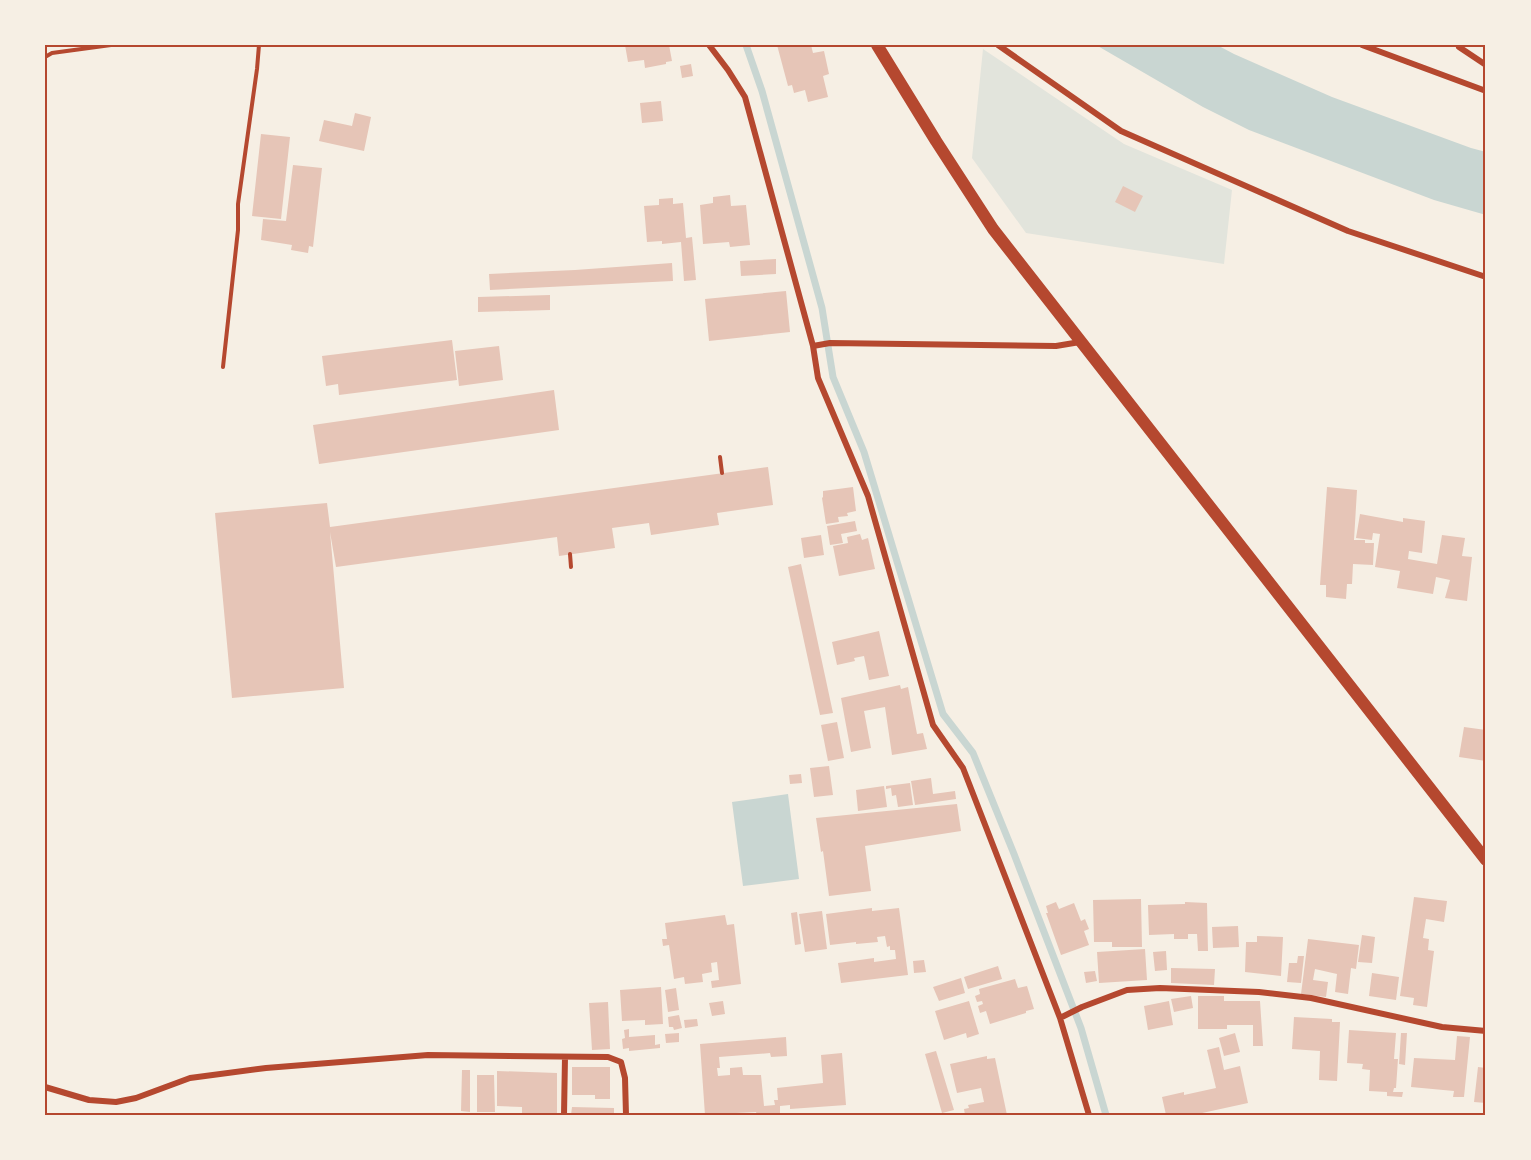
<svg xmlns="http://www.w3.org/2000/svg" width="1531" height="1160" font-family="Commissioner,sans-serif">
	<rect width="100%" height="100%" fill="#f6efe4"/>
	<!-- green -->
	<path fill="#e2e4dc" d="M983,49L1124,144L1232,190L1224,264L1026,233L972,158Z"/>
	<!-- water -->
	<path fill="#c9d6d2" d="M1096,45H1217L1234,54L1332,97L1471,148L1486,152V215L1434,200L1249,130L1203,107Z
		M788,794L799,879L743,886L732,802Z"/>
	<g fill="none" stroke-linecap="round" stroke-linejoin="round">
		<!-- stream -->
		<path stroke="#c9d6d2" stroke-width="7" d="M746,45L762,91L822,308L833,377L864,452L943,714L973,753L1014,854L1081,1028L1106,1115"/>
	</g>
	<!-- building -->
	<path fill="#e6c5b7" d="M625,45H669L672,61L666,62V64L645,68L644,60L628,62Z
		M777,45H811L813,53L824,51L829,74L823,76L828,97L808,102L805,90L794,93L792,85L788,86Z
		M691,64L693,76L682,78L680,66Z
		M661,101L663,121L642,123L640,103Z
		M355,113L371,117L364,151L319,141L324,120L352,126Z
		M261,134L290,137L281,219L252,216Z
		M293,165L322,168L313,247L309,246L308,253L291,250L292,245L261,240L263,219L286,221Z
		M1123,186L1143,196L1135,212L1115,202Z
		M730,195L731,206L746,205L750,245L730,247L729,242L703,244L700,205L713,203V197Z
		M673,198V204L683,203L686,238L692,237L696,280L684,281L681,242L662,244V241L647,242L644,206L659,205V199Z
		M776,259V274L741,276L740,261Z
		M672,263L673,281L490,290L489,274L575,270Z
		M786,291L790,332L709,341L705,299Z
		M550,295V310L478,312V297Z
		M452,340L457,380L339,395L338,384L326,386L322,356Z
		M499,346L503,380L459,386L455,351Z
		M554,390L559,430L319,464L313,425Z
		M768,467L773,505L717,513L719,525L651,535L649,523L612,528L615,548L559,556L557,537L336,567L330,532L344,688L232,698L215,513L327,503L330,527Z
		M853,487L856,511L847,513L848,516L838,517L839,522L826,524L822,498L823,497V491Z
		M1327,487L1357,490L1354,540H1365V543H1374L1373,565L1353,564L1352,584H1347L1346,599L1326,597V585H1320Z
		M1360,514L1403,522V518L1425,521L1422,553L1409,551L1408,559L1437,564L1442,535L1465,538L1462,556L1472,557L1467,601L1445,598L1450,580L1436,577L1433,594L1397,588L1400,571L1375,567L1380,534L1373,533L1372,540L1356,538Z
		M855,521L857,531L841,534L843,543L830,545L827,526Z
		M860,534L862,540L868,538L875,569L839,576L833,546L848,543L847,537Z
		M821,535L824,555L804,558L801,538Z
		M801,564L833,713L820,715L788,567Z
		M879,631L889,676L869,680L864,656L854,658L855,661L837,665L832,642Z
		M900,685L901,689L908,687L917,734L923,733L927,749L892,755L885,707L864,711L871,748L851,752L841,698Z
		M837,722L844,758L828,761L821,725Z
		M1464,727L1486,730V761L1459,757Z
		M829,766L833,795L814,797L810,768Z
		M801,774L802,783L790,784L789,775Z
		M931,778L933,794L955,791L956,799L915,805L911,781Z
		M910,783L913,805L898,807L896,795L892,796L891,788L886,789V786Z
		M884,786L887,807L858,811L856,790Z
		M957,804L961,831L865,846L871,891L829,896L823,851L821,852L816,818Z
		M1414,897L1447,901L1444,922L1426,919L1423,938L1429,939L1428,950L1434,951L1427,1007L1413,1005L1414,998L1400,996Z
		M1141,899L1142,947H1112V942H1094L1093,900Z
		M1056,902L1059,909L1074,903L1081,921L1085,919L1089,929L1084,931L1089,945L1061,955L1046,913H1048L1046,906Z
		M1185,902L1207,903L1208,951H1198L1197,934H1188V939H1174V934L1149,935L1148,905L1185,904Z
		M872,908V911L899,908L908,975L841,983L838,963L874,958V962L896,959L895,950H890V946L887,947L885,936L877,937L878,942L856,944V942L830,945L826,914Z
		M822,911L827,949L805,952L799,914Z
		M797,912L801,944L795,945L791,913Z
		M725,915L727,925L734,924L741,984L712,988L711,981L719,980L717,962L711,963L712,972L702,974L703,982L685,984L684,977L674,979L669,945L663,946L662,939H667L665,923Z
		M1238,926L1239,947L1213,948L1212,927Z
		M1362,935L1375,937L1372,963L1358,962Z
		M1257,936L1283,937L1281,976L1245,972L1246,942H1257Z
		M1308,939L1359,945L1356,969L1351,968L1348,994L1335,992L1337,974L1315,969L1313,980L1328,982L1326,997L1301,994Z
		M1145,949L1147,980L1099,983L1097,952Z
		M1166,951L1167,970L1155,971L1153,952Z
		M1298,956H1304L1301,983L1287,982L1289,963H1297Z
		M924,960L926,972L914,973L913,961Z
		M998,966L1002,979L968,989L964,977Z
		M1171,968L1215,969L1214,985L1171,983Z
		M1095,971L1097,981L1086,983L1084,972Z
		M1372,973L1399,977L1396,1000L1369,996Z
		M961,978L965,993L939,1001L933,987Z
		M1015,979L1018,988L1027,986L1034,1009L1026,1011V1013L990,1024L986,1011L980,1013L978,1006L983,1004L982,1001L977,1002L975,996L980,994L979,989Z
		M661,987L663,1024L645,1025V1020L622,1021L620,990Z
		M676,988L679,1010L668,1012L665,990Z
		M1191,996L1193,1008L1174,1012L1171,999Z
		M1198,996H1224V1001H1260L1263,1046H1253V1025H1227V1029H1198Z
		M723,1001L725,1014L712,1016L709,1003Z
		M969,1001L979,1034L967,1038L966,1033L944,1040L935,1011Z
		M1169,1001L1173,1025L1148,1030L1144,1006Z
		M608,1002L610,1049L592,1050L589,1003Z
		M679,1015L682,1028L674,1030L673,1027H669L668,1017Z
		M1294,1017L1332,1019V1022H1340L1337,1081L1319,1080L1320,1051L1292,1049Z
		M697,1019L698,1026L685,1028L684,1020Z
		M629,1029V1037L655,1035V1045L660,1044V1048L629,1051V1048L623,1049L622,1039L625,1038L624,1030Z
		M1349,1030L1396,1033L1394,1059H1398L1396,1088H1394L1393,1092H1403L1402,1097L1387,1096V1092L1369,1091L1370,1070L1362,1069L1363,1064L1347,1063Z
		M679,1033V1042L666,1043L665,1034Z
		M1235,1033L1240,1052L1224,1056L1219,1038Z
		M1401,1033H1407L1405,1065L1399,1064Z
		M1457,1036L1470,1037L1464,1097H1453L1454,1091L1411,1087L1414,1058L1455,1060Z
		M786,1037L787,1056L771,1057L770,1053L719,1057L720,1068H717L718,1076L730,1075V1068L742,1067L743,1075H761L764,1106L775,1105L774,1100H778L777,1088L823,1083L821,1055L842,1053L846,1105L790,1109V1105L780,1106V1115H757L756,1112L736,1113V1115H705L700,1044Z
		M1219,1047L1224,1070L1240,1066L1248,1103L1193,1115H1166L1162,1097L1184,1092V1095L1216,1088L1207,1050Z
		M936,1051L954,1110L942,1113L925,1054Z
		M987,1056V1059L995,1058L1007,1115H965L964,1109L969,1108L968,1105L984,1102L981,1088L957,1093L950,1064Z
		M572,1067H610V1099H595V1095H572Z
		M1478,1067L1486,1068V1103L1474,1102Z
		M462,1070H470V1112L461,1111Z
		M497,1071L557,1073V1115H522V1107L497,1106Z
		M477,1075H494L495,1112H477Z
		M572,1107L614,1108V1115H571Z"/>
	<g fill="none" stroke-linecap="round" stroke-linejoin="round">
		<!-- path -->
		<path stroke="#b5482f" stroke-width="4" d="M45,57L52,53L111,45
			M223,367L238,230V204L257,69L259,45
			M720,457L722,473
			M570,554L571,567"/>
		<!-- minor -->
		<path stroke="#b5482f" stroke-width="6" d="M709,45L728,70L745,97L813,346L818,378L868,496L933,725L963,768L1060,1018L1089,1115
			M998,45L1121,131L1348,231L1486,277
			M1362,45L1486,91
			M1459,47L1486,65
			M813,346L830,343L1056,346L1080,342
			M1060,1018L1082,1007L1127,990L1160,988L1259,992L1311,998L1442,1027L1486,1031
			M45,1087L89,1100L116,1102L136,1098L190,1078L266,1068L428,1055L608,1057L621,1062L625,1078L626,1115
			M564,1115L565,1057"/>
		<!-- secondary -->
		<path stroke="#b5482f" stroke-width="12" d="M877,45L936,141L993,229L1486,860"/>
	</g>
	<!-- border -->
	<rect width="1531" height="1160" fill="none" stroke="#f6efe4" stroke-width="93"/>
	<rect x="46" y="46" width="1438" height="1068" fill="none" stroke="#b5482f" stroke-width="2"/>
</svg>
